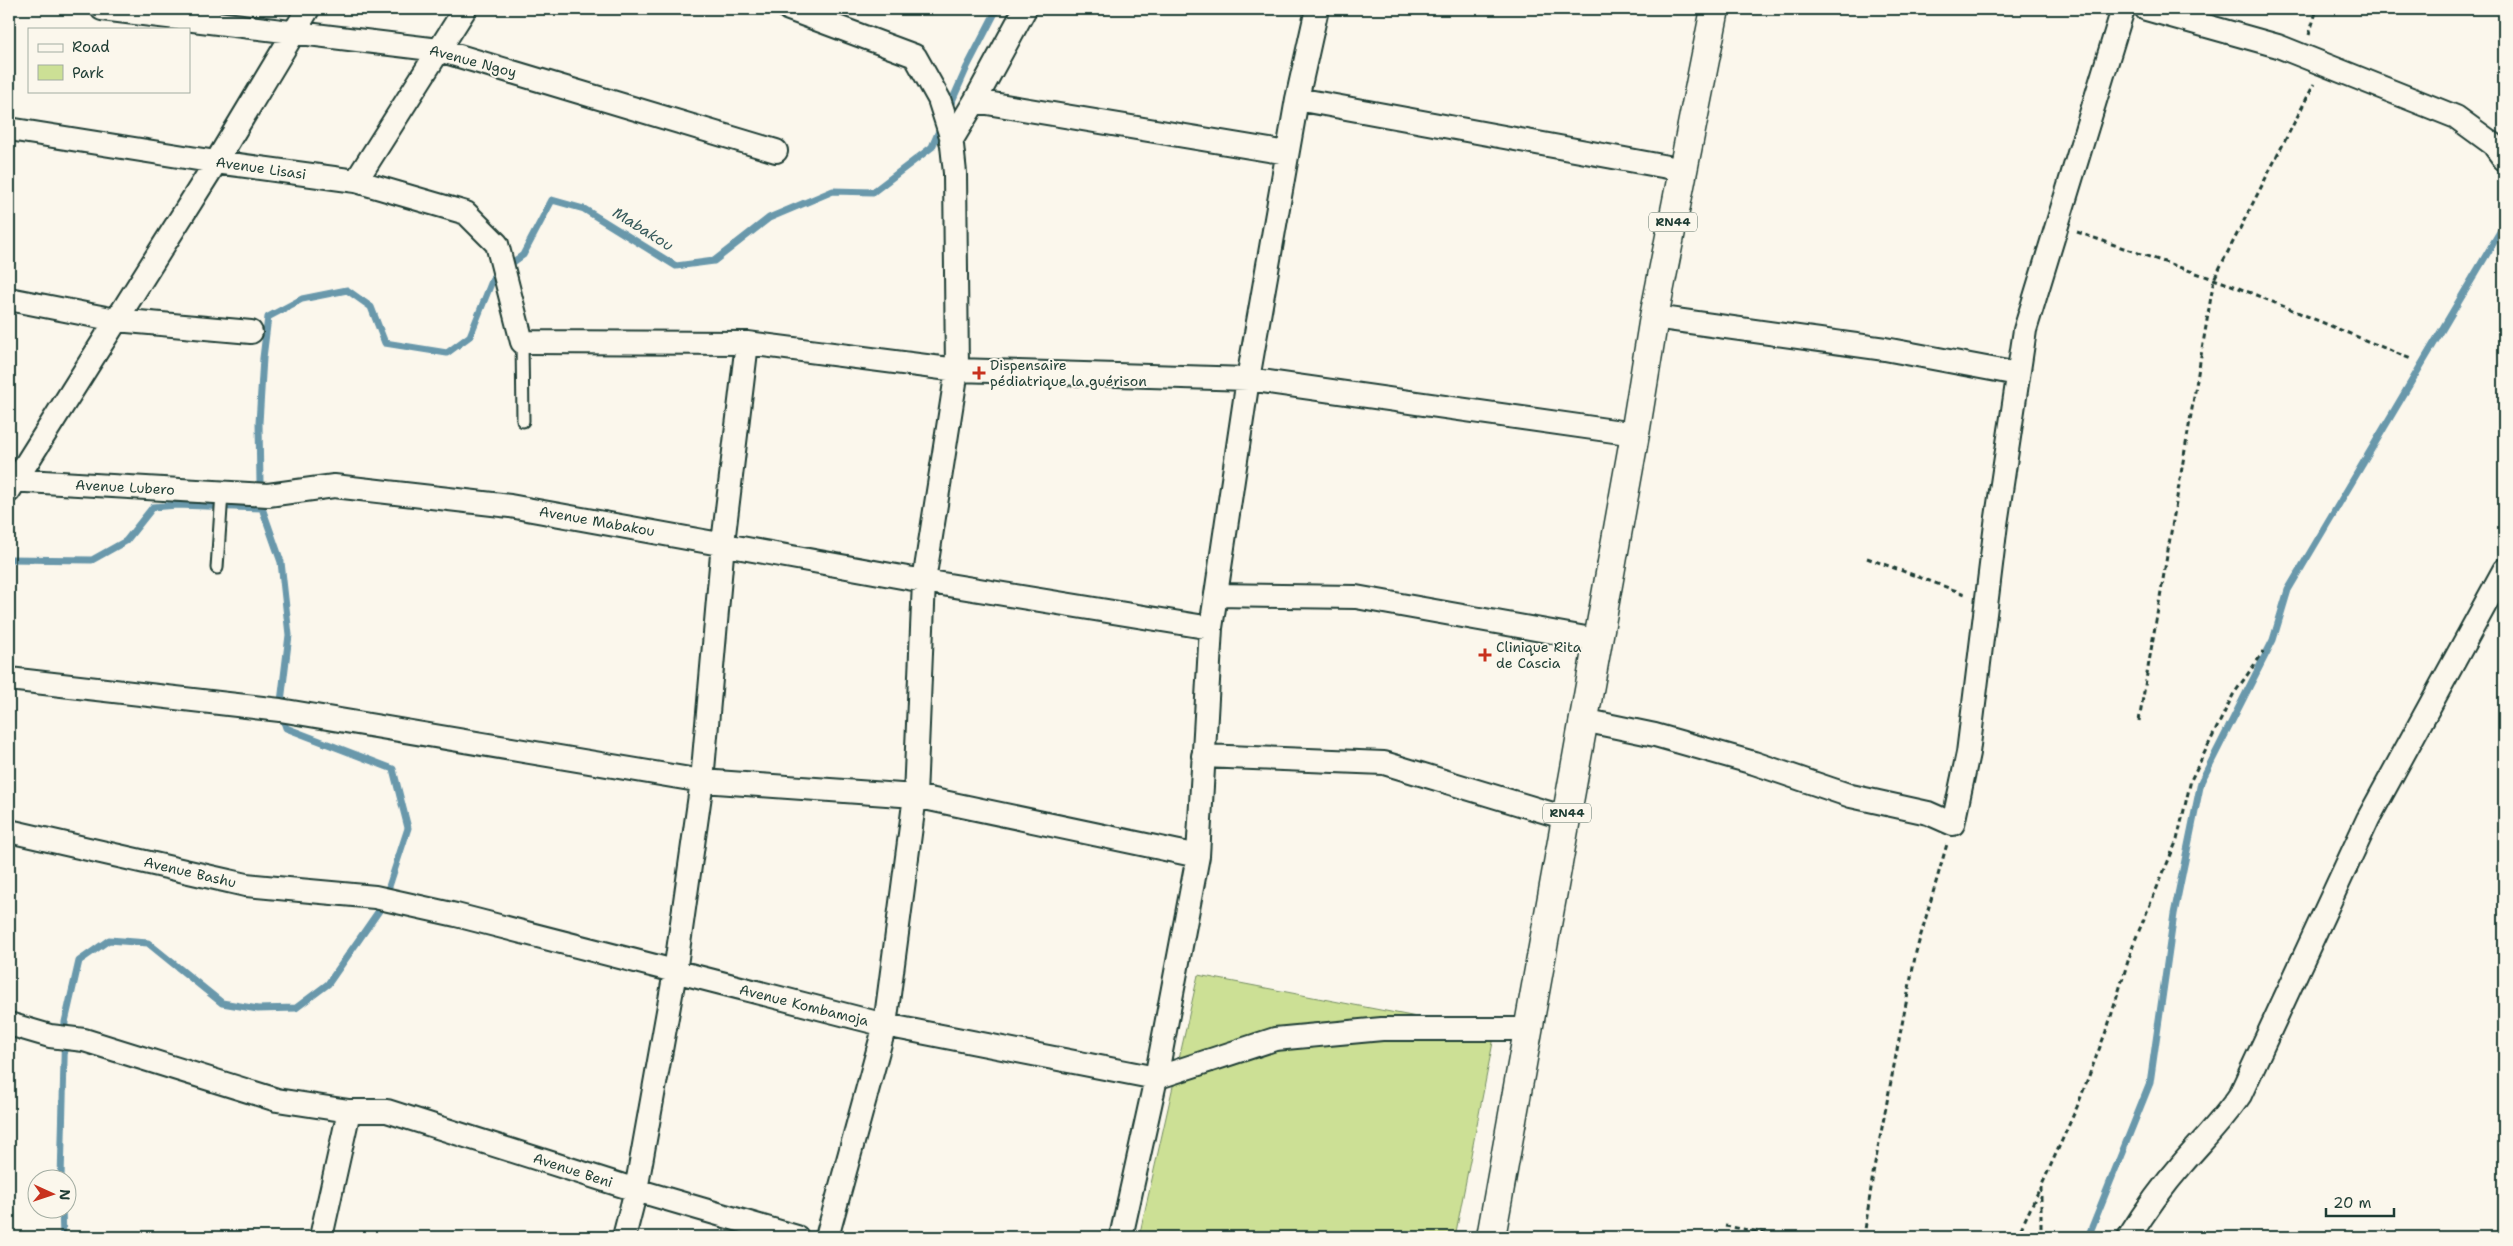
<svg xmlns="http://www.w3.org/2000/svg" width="2513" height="1246" font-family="'Shantell Sans',sans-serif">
	<rect width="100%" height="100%" fill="#fbf7ec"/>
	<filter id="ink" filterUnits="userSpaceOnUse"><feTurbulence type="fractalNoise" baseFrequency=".02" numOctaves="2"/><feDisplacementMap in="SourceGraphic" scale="10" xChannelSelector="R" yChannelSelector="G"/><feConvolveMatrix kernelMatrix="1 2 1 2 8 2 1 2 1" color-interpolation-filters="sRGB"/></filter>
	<g filter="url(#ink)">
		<!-- green -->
		<path fill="#cce095" stroke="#768e64" d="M1198,975L1495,1032L1455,1237H1139Z"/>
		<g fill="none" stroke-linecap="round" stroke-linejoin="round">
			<!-- stream -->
			<path stroke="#6998ab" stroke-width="7" d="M948,110L967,67L997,9
				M9,559L92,560L126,541L153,507L177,505L262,508
				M61,1178L65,1022L79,961L109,940L148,943L222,1003L258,1009L296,1008L328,984L383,905L408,828L393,769L286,728L280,710L289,635L281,562L262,508L260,483L259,423L263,358L268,317L302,299L347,290L371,307L385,343L447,353L470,336L494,276L523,255L552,200L584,209L676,266L714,261L769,218L833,191L873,192L932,147L942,124
				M62,1208L63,1237
				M2088,1237L2150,1083L2174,914L2201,782L2273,640L2288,590L2504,225"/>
			<!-- service casing -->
			<g stroke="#1f3d34" stroke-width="15">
				<path id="service" d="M522,342L523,421
					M217,568L222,493"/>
			</g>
			<!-- minor casing -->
			<g stroke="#1f3d34" stroke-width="26">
				<path id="minor" d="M102,9L439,50L776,151
					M789,9L915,56L939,99L951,136L955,173L957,370L924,581L915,796L885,1025L827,1237
					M2146,9L2278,46L2456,117L2493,144L2504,159
					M1297,99L1684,170
					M975,101L1025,9
					M9,129L216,162L356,181L466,213L497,244L522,342L747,343L957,370L1248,379L1635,434
					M951,141L975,101L1287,153
					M356,181L465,9
					M9,299L116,320L251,332
					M1654,317L1885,349L2018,374
					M9,480L268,495L334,486L510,506L924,581L1211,628
					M9,491L216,162L308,9
					M1216,595L1356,597L1597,640
					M9,679L280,710L702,781L915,796L1198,856
					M1583,720L1655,735L1754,763L1851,796L1928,813L1953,824L1968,753L1996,524L2025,330L2123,9
					M1203,756L1384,763L1566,818
					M9,831L246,885L375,897L456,915L885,1025L1156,1078L1275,1039L1382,1029H1529
					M9,1024L50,1036L84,1040L277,1100L349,1111H387L636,1190L797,1237
					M321,1237L349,1111
					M624,1237L636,1190L675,972L702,781L723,543L747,343
					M1121,1237L1156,1078L1198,856L1211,628L1248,379L1297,99L1317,9
					M2129,1237C2145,1211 2163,1186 2183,1163C2203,1140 2223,1120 2240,1095L2368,819L2504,570"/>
			</g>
			<!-- primary casing -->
			<g stroke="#1f3d34" stroke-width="31">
				<path id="primary" d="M1491,1237L1635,434L1654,317L1715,9"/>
			</g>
			<!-- path -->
			<path stroke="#1f3d34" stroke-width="3" stroke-dasharray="5 4" stroke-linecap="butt" d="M2309,35L2317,9
				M2077,232L2234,286L2411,359
				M1867,558L1965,594
				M2139,721L2214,279L2314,84
				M1725,1226L1789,1237
				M1864,1237L1873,1174L1916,952L1947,844
				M2017,1237L2039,1190
				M2041,1237V1187L2077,1107L2108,1026L2133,945L2177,840L2191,780L2233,695L2264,651"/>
			<!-- service -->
			<use href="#service" stroke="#fbf7ec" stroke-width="11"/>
			<!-- minor -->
			<use href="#minor" stroke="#fbf7ec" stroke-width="22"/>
			<!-- primary -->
			<use href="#primary" stroke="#fbf7ec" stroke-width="28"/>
		</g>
	</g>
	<!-- markers -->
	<g fill="#c8321e" stroke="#fbf7ec" stroke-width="2">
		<path d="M976.5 365.5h5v5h5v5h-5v5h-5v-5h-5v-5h5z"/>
		<path d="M1482.5 647.5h5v5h5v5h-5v5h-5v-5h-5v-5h5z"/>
	</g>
	<g text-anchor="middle" stroke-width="4" stroke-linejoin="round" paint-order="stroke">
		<!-- shield labels -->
		<g fill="#fbf7ec" stroke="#61756b" stroke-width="1">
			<rect x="1649" y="212.5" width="48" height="19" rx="4"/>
			<rect x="1543" y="803.5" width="48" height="19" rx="4"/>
		</g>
		<g font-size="12" font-weight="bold" fill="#1f3d34">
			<text x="1673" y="226">RN44</text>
			<text x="1567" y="817">RN44</text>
		</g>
		<!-- street labels -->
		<g font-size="14" fill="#1f3d34" stroke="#fbf7ec">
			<text transform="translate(473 61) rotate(15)" y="5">Avenue Ngoy</text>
			<text transform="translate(261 168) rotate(8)" y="5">Avenue Lisasi</text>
			<text transform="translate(125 487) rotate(3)" y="5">Avenue Lubero</text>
			<text transform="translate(597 521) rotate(10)" y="5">Avenue Mabakou</text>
			<text transform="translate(190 872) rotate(13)" y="5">Avenue Bashu</text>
			<text transform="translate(804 1005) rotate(14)" y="5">Avenue Kombamoja</text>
			<text transform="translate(573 1170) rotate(18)" y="5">Avenue Beni</text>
		</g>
		<!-- poi labels -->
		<g font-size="14" fill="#1f3d34" stroke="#fbf7ec" text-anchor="start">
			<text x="990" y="370">Dispensaire<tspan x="990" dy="16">pédiatrique la guérison</tspan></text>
			<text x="1496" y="652">Clinique Rita<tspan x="1496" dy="16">de Cascia</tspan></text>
		</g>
		<!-- water labels -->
		<g font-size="15" font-style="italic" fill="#385b5c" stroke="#fbf7ec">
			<text transform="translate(643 229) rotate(32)" y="5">Mabakou</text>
		</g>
	</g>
	<!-- margin -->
	<rect width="2513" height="1246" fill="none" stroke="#fbf7ec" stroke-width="30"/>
	<rect x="15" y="15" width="2483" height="1216" fill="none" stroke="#1f3d34" stroke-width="2" filter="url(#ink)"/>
	<!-- legend -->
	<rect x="28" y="28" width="162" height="65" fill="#fbf7ec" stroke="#a3ada2"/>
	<rect x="38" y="44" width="25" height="8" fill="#fbf7ec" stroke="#a3ada2"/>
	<text x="72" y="52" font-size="15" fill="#1f3d34">Road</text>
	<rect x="38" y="65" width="25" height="15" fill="#cce095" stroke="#a3ada2"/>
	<text x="72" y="78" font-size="15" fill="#1f3d34">Park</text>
	<!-- north arrow -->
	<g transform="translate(52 1194) rotate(93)"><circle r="24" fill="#fbf7ec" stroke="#a3ada2"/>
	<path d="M0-4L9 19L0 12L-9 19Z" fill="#c8321e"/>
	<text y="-8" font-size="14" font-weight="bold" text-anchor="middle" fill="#1f3d34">N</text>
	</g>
	<!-- scale -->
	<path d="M2326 1208v8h68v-8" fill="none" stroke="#1f3d34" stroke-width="2.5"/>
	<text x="2333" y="1208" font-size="15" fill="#1f3d34" stroke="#fbf7ec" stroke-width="4" paint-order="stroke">20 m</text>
</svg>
